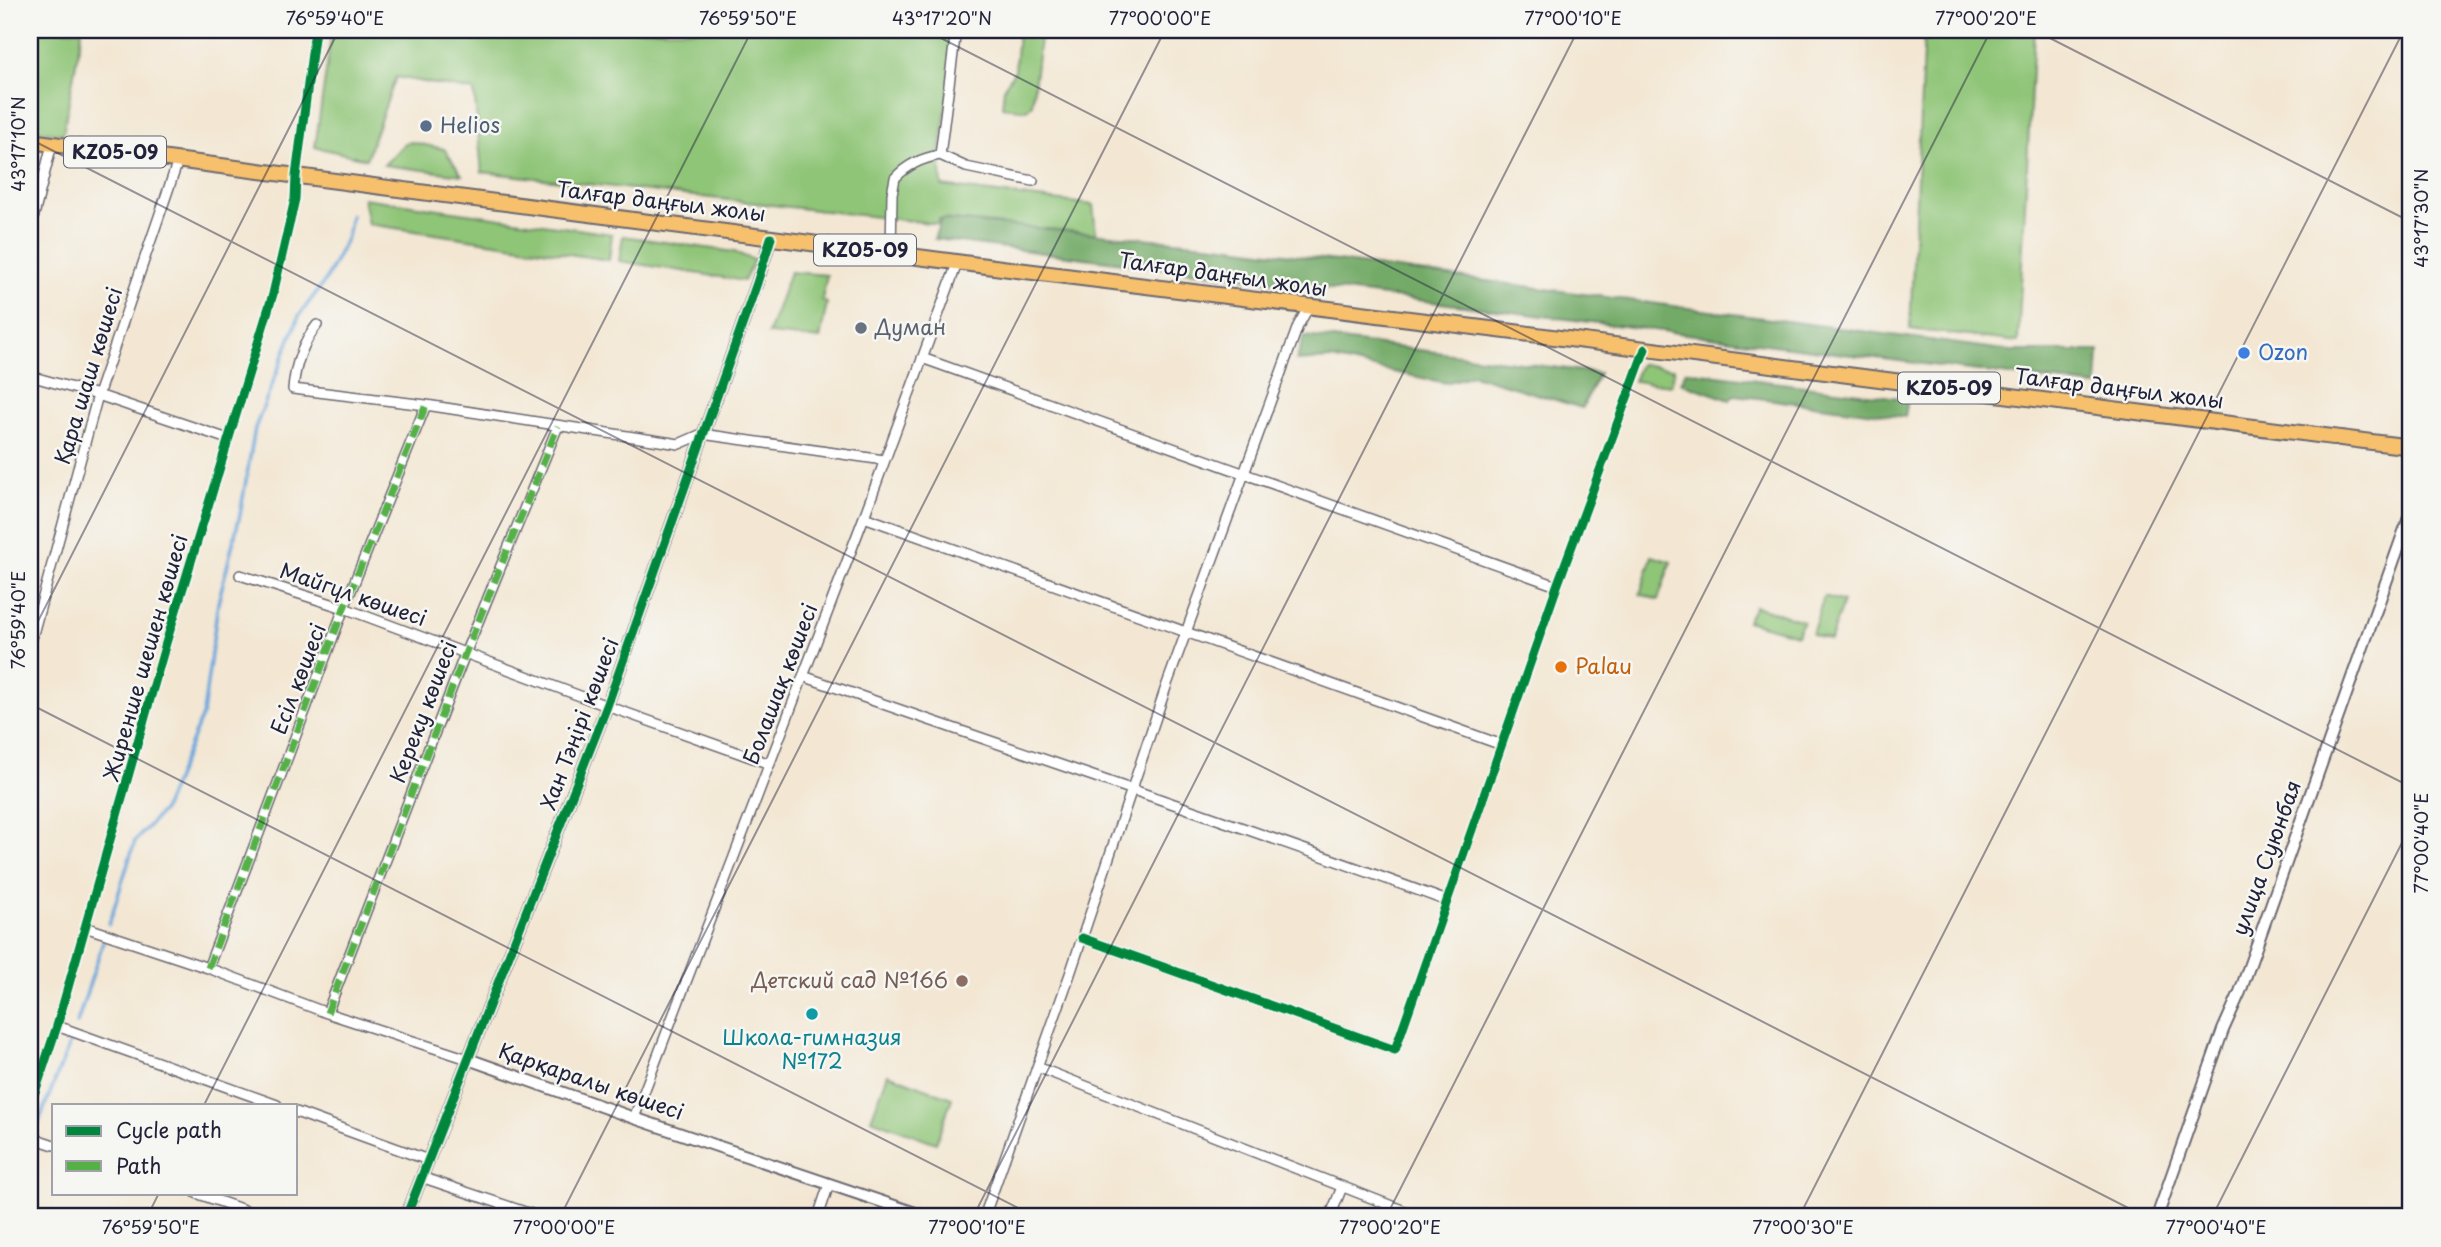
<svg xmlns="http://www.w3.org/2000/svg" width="2441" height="1247" font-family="'Playpen Sans',sans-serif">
	<rect width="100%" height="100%" fill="#f6f6f2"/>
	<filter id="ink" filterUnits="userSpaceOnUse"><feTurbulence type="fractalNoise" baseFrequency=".0143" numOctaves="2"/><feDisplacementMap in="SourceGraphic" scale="14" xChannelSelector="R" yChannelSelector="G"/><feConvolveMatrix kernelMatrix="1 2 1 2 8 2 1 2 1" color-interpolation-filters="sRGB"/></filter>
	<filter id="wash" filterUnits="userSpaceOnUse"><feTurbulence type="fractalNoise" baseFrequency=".00686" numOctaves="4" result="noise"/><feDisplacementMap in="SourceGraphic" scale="28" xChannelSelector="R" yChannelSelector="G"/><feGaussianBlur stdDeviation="1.57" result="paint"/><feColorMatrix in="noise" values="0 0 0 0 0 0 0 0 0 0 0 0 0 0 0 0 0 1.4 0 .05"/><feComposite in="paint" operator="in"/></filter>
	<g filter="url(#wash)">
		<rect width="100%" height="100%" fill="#f3e7d3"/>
		<!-- green -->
		<path fill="#8fc577" stroke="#587459" stroke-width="2" d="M30,30H82L63,134L30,130Z
			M332,30H956L940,155L942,186L1093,205L1096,234L939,219L938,224L482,172L474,91L396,77L366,159L315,147Z
			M1018,30H1041L1032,104L1027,110L1002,107L1004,88L1015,70Z
			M1924,30H2034L2018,342L1910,329Z
			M411,142L444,149L462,175L384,165L404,144Z
			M363,198L612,234L609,260L368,224Z
			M623,236L734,252L754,260L744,281L619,261Z
			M790,272L827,275L822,300L827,303L820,339L768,334Z
			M1640,364L1674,369L1671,385L1633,381Z
			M1652,556L1671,562L1658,600L1640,594Z
			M1824,596L1843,602L1830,640L1812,634Z
			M1755,606L1803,621L1797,635L1747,621Z
			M888,1074L952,1098L936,1143L871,1119Z"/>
		<!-- forest -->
		<path fill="#73aa68" stroke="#4a6652" stroke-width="2" d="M941,219L1217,245L2011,351H2099L2097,386L934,239Z
			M1304,336L1341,340L1599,373L1582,408L1473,375L1446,383L1331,359L1296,361Z
			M1685,371L1908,399L1905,417L1734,395L1730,400L1681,383Z"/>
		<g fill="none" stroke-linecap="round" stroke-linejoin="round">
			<!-- stream -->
			<path stroke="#6aa6db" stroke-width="3.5" d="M109,924L135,841L163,810L203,713L218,603L240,515L255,428L299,316L327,278L347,237L351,215
				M77,1023L103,942
				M36,1129L71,1040"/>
		</g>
	</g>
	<g filter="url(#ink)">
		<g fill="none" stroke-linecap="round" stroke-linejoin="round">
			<!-- minor casing -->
			<g stroke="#6b6770" stroke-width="12">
				<path id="minor" d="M956,30L940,155L966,167L1033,181
					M30,231L52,144
					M891,253L892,194L895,178C907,165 922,158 940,155
					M317,325C302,344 295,366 293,389L426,405L679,444L702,434L884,460
					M922,358L1557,586
					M30,376L98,395L228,439
					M864,517L1502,745
					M240,575L344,608L607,706L770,764
					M30,645L98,395L178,161
					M803,676C1018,752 1234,822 1447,901
					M85,927L208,968L327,1013L468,1059
					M1082,938L1395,1050L1557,586L1645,349
					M208,968L344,608L426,405
					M327,1013L465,654L558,426
					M57,1026L277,1105
					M1037,1067L1420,1217
					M30,1107L57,1026L166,643L273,294L295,199L296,176L315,30
					M296,1112L428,1160
					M634,1118L864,517L958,261
					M30,1137L54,1145
					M421,1177L540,1217
					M196,1193L264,1217
					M818,1217L829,1184
					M984,1217L1070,974L1166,687L1298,326L1308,308
					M1330,1217L1342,1187"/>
			</g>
			<!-- tertiary casing -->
			<g stroke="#6b6770" stroke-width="14">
				<path id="tertiary" d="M468,1059L634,1118L927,1217
					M406,1217L607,706L757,283L771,238
					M2157,1217L2223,1030L2240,992L2411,512"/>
			</g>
			<!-- primary casing -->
			<g stroke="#6b6770" stroke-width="18">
				<path id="primary" d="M30,141C524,208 1019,271 1514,332C1813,369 2112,411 2411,447"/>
			</g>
			<!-- minor -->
			<use href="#minor" stroke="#fff" stroke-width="9"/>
			<!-- tertiary -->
			<use href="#tertiary" stroke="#fff" stroke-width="10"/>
			<!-- primary -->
			<use href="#primary" stroke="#f7c06c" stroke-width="14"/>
			<!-- quiet -->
			<path stroke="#55b146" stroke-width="7" stroke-dasharray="14 7" stroke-linecap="butt" d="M208,968L344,608L426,405
				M327,1013L465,654L558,426"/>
			<!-- cycleway casing -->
			<g stroke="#f6f6f2" stroke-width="13">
				<path id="cycleway" d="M1082,938L1395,1050L1557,586L1645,349
					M30,1107L57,1026L166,643L273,294L295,199L296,176L315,30
					M406,1217L607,706L757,283L771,238"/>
			</g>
			<!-- cycleway -->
			<use href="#cycleway" stroke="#00873e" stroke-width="9"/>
		</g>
	</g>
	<!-- ticks -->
	<path fill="none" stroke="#22223b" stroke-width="2" stroke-opacity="0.45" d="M925,30L2411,787M2034,30L2411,222M30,139L2146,1217M30,637L339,30M30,704L1036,1217M204,1105L752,30M147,1217L159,1193M560,1217L1165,30M973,1217L1578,30M1386,1217L1991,30M1799,1217L2404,30M2212,1217L2411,825"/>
	<!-- markers -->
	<circle fill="#5c6f8a" stroke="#f6f6f2" stroke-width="2.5" cx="426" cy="126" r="7"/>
	<circle fill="#6b7280" stroke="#f6f6f2" stroke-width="2.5" cx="861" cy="328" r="7"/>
	<circle fill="#3f7fe0" stroke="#f6f6f2" stroke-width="2.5" cx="2244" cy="353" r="7"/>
	<circle fill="#e8710a" stroke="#f6f6f2" stroke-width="2.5" cx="1561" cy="667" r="7"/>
	<circle fill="#8d6e63" stroke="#f6f6f2" stroke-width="2.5" cx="962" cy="981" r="7"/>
	<circle fill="#0f9aa8" stroke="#f6f6f2" stroke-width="2.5" cx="812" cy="1014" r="7"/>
	<g text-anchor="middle" stroke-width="5" stroke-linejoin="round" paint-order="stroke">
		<!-- shield labels -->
		<g fill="#f6f6f2" stroke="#626272" stroke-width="2">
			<rect x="64" y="136.5" width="102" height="31" rx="5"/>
			<rect x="814" y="234.5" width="102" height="31" rx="5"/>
			<rect x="1898" y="372.5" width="102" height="31" rx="5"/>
		</g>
		<g font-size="19" font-weight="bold" fill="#22223b">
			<text x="115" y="159">KZ05-09</text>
			<text x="865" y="257">KZ05-09</text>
			<text x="1949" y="395">KZ05-09</text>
		</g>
		<!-- service labels -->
		<g font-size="21" fill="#4e5e75" stroke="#f6f6f2" text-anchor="start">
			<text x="440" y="133">Helios</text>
		</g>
		<!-- street labels -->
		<g font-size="21" fill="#22223b" stroke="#f6f6f2">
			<text transform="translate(661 202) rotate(7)" y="7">Талғар даңғыл жолы</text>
			<text transform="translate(1223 275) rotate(8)" y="7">Талғар даңғыл жолы</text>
			<text transform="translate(89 376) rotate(-73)" y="7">Қара шаш көшесі</text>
			<text transform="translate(2119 389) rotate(7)" y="7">Талғар даңғыл жолы</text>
			<text transform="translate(353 595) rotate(19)" y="7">Майгүл көшесі</text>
			<text transform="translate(146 658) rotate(-74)" y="7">Жиренше шешен көшесі</text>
			<text transform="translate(299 679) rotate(-69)" y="7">Есіл көшесі</text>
			<text transform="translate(781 684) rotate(-69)" y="7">Болашақ көшесі</text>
			<text transform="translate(424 712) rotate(-69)" y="7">Кереку көшесі</text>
			<text transform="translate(580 724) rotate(-69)" y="7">Хан Тәңірі көшесі</text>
			<text transform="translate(2267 858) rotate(-70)" y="7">улица Суюнбая</text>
			<text transform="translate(591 1082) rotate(19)" y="7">Қарқаралы көшесі</text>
		</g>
		<!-- worship labels -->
		<g font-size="21" fill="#5b616d" stroke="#f6f6f2" text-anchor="start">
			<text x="875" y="335">Думан</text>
		</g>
		<!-- shop labels -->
		<g font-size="21" fill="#366cbe" stroke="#f6f6f2" text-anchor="start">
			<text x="2258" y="360">Ozon</text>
		</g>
		<!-- food labels -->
		<g font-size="21" fill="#c56008" stroke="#f6f6f2" text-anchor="start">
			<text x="1575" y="674">Palau</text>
		</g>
		<!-- education labels -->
		<g font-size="21" fill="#785e54" stroke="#f6f6f2" text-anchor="end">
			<text x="948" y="988">Детский сад №166</text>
		</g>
		<!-- culture labels -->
		<g font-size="21" fill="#0d838f" stroke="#f6f6f2">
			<text x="812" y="1045">Школа-гимназия<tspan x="812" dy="24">№172</tspan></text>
		</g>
	</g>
	<!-- margin -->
	<rect width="2441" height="1247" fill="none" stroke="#f6f6f2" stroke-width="77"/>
	<!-- legend -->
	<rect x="52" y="1104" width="245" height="91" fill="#f6f6f2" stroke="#a1a1a9" stroke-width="2"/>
	<rect x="66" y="1126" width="35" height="10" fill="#00873e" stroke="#a1a1a9" stroke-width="2"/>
	<text x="116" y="1138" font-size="21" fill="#22223b">Cycle path</text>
	<rect x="66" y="1161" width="35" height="10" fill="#55b146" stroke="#a1a1a9" stroke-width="2"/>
	<text x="116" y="1174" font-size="21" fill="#22223b">Path</text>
	<rect x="38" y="38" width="2364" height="1170" fill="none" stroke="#22223b" stroke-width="2.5"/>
	<g font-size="18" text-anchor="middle" fill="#22223b">
		<text x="335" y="25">76°59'40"E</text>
		<text x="748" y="25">76°59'50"E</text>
		<text x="942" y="25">43°17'20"N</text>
		<text x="1160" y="25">77°00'00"E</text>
		<text x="1573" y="25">77°00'10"E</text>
		<text x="1986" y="25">77°00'20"E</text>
		<text transform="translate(19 144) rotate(-90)" y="6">43°17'10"N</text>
		<text transform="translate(2422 218) rotate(-90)" y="6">43°17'30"N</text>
		<text transform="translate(19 620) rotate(-90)" y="6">76°59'40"E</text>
		<text transform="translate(2422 843) rotate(-90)" y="6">77°00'40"E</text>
		<text x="151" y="1234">76°59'50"E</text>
		<text x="564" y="1234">77°00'00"E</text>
		<text x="977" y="1234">77°00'10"E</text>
		<text x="1390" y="1234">77°00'20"E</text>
		<text x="1803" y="1234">77°00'30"E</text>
		<text x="2216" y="1234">77°00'40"E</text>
	</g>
</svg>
